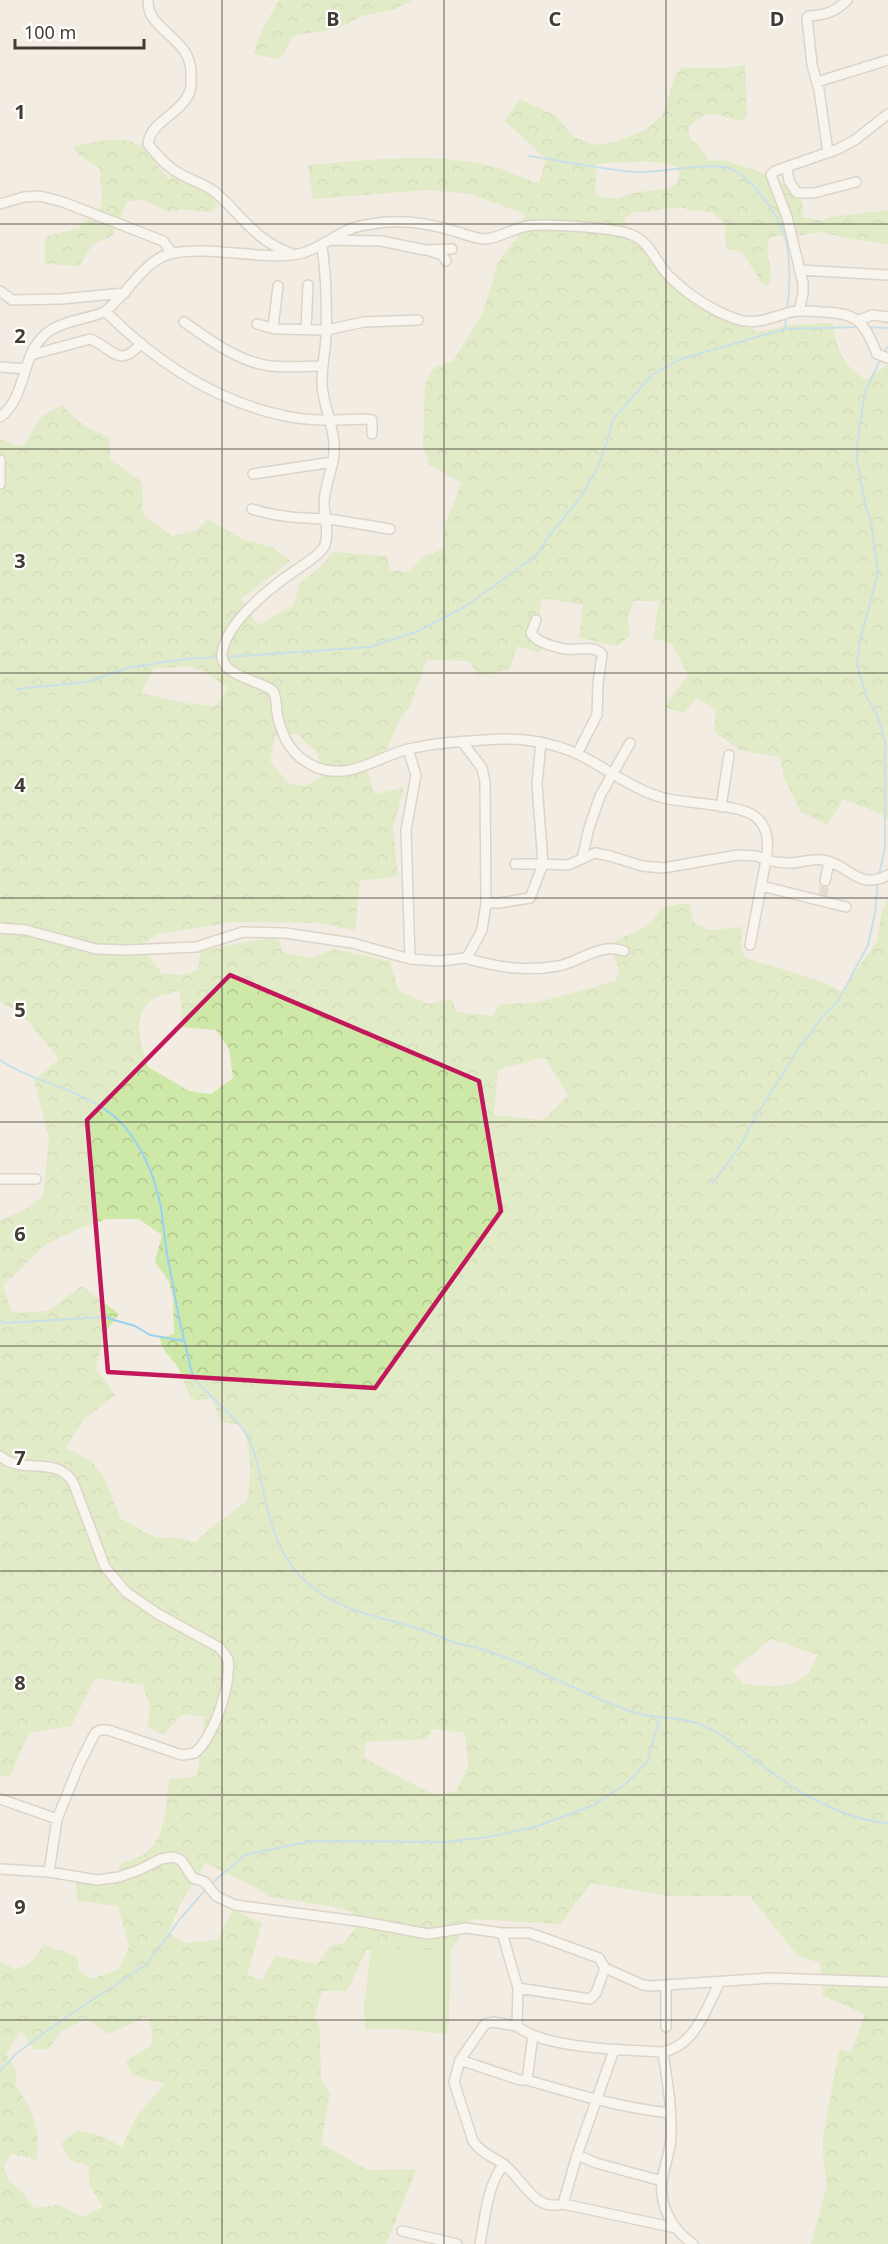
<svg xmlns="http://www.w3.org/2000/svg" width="888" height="2244" font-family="'Noto Sans',sans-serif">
	<defs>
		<pattern id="forest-crowns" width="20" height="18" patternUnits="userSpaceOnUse" patternTransform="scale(1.5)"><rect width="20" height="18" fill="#cee8a8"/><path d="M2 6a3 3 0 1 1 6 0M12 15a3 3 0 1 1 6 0" fill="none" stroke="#b2c891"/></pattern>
	</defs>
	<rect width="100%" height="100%" fill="#f2ece2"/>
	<!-- forest -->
	<path fill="url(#forest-crowns)" fill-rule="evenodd" d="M279,0H413L393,10L361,16L340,28L292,36C281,64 282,61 253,53L261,32Z
		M740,65H745L747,117L740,121C713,115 713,107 689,126V135L693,142L697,143L709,160L728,161L763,173L780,181L802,201L803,217L823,221L830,217L888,210V244L856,240L820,232L789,237L776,236L769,239C764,256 775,269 769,286L762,283L743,254L727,248L725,240V224L712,212L695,211L680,207L632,213L625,218L627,238L644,245L662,273L693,304L722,319L760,332L788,325L833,323C835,348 844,367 866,380L888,364V820L882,814L843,799L827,825L801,812L784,778L780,757L739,750L714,731L716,709L696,698L684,713L664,707L688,675L672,644L653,638L659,601H633L628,619L630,636L617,646L579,638L583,605L542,598L536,638L546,643L539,653L517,646L510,669L480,676L468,661L427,660L410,706L399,721L386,751L365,762L374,794L404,788L393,828L398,876L360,881L355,931L320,923L234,922L157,934L140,947L162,973L180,975L198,970L201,951L278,936L282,952L312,958L333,949L390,961L399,991L429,1004L452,999L456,1012L493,1016L500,1004L535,1003L616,981L619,969L609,944L649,925L663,907L689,903L694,923L710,930L742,927L741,947L746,958L817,980L842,991L877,941L882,910L888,900V2244H811L827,2185L822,2144L839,2049L851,2053L865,2014L823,1996L820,1963L798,1956L750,1896H670L591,1883L561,1924L471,1919L451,1951L367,1949L347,1991H322L315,2015L320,2030L321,2079L330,2094L321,2144L368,2170L417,2169L386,2244H0V1961L15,1969L28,1965L44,1945L77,1956L79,1971L91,1979L119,1969L129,1946L118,1906L77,1901L76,1880L113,1883L121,1863C168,1854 163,1817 170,1778L179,1779L197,1775L205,1716L181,1715L164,1735L147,1726L150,1708L143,1685L95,1678L71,1726L29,1733L9,1778L0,1775V1220L25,1210L43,1196L49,1138L34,1080L59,1059L21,1013L0,1002V439L22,447L43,415L62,405L84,426L109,437L110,459L142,482L143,515L172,536L195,531L208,519L242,539L272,547L290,561L241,599L258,625L294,605L300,583L320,567L333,552L387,556L390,570L408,572L424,556L443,549L445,525L461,483L429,464L423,447L425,383L433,368L453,361L483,313L498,263L517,238L525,214L471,194L428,190L313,199L308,165C368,160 428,152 487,165C504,168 522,178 539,184L546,159L505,121L520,99L556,116L574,137L595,145L616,142L647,129L663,114L676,73L682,68H729ZM648,161L676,166L680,175L677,183L671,187L663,189L632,193L617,199L595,196L597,164ZM188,667L202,670L228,688L215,706L184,703L141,693L154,668ZM297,734L317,752L322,776L307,786L289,784L270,761L275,735ZM180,990L182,1027L216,1030L229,1049L233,1078L211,1094L189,1091L148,1067C142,1045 129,1015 153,999C160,995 172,993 180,990ZM544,1057L568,1095L543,1120L494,1115L498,1070ZM107,1219H139L162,1235L155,1262L169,1282L173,1299L174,1334L160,1338C163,1353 169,1354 177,1366C184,1377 184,1390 193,1400L212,1399L221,1422L243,1425C251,1458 252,1467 247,1501L213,1526L196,1542L176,1537L156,1538L121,1519L104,1477L90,1460L66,1448L83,1420L115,1395L96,1368L104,1334L119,1314L82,1286L48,1311L12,1313L3,1286L45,1245L78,1229ZM771,1639L818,1655C814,1661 811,1671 805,1676C789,1690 764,1686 744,1684L732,1671ZM433,1729L465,1733L468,1767L456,1791L434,1795L364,1758L366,1742L427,1739ZM206,1863L251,1885L270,1897L335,1907L352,1912L355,1929L344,1943L330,1946L317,1964L276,1955L262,1980L247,1975L262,1923L233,1910L217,1940L184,1943L168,1933L182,1900ZM147,2017L153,2032L151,2046L126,2061L132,2075L165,2084L137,2115L122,2147L105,2137L77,2130L61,2144L70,2160L89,2166V2185L103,2207L83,2217L58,2205L34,2208L25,2195L9,2181L3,2167L11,2154L37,2160L38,2136L35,2123L29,2106L16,2087V2070L6,2054L21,2031L34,2050L48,2049L62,2031L86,2019L108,2034Z
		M107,140C115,140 125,139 132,142C149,148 157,167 169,179L175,173L210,194L217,205L212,211L208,212L180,209L169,212L142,199L127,202L113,234L107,239L93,244L79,266L45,264V237L80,228C85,217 92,218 98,210C103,204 102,193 102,185L99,182L101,174L98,167L77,154L74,146Z"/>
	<!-- pitch -->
	<path fill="#cee8a8" d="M371,1949L451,1951L449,2022L446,2034L398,2029H365L364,2007Z"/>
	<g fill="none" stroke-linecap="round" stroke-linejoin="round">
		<!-- stream -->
		<path stroke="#9ad1f2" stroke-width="2" d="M528,156C564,161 600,169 636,172C662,173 706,162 728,168C752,175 783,221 787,245C790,265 790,289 787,309
			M867,327L888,328
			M785,329L786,318
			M882,354L888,346
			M226,657L370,647L418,631L466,606L537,555L545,541L582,495L598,467L609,435L613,419L653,374L681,359L785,329L859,327
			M17,689L87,682L131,667L186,659L221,657
			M879,875L885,848V740L876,712L867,698L857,665L860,641L878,573L871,522L866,508L857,461V445L865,392L880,360
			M0,1060C36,1084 81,1088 115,1117C140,1139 155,1176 161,1208C164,1227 165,1246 169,1265C175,1293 178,1320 186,1347C188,1357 190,1369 194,1378C197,1383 203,1388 207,1392C223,1410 244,1423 252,1446C267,1491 266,1541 301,1577C332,1610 376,1616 417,1628C430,1632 441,1638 453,1642C461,1645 470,1645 478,1648C532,1664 580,1694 633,1712C653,1719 676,1717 696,1723C718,1730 733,1744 750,1757C791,1787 836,1819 888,1823
			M712,1184L740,1146L756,1116L797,1051L824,1015L838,1001L868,945L875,913L878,881
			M0,1321L5,1323L104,1317L135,1326L150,1335L184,1341
			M211,1884L245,1855L312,1841L444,1842L489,1837L535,1827L594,1805L627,1783L647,1762L660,1718
			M0,2071L17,2053L62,2020L147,1964L180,1919L207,1888"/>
		<!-- minor-tunnel -->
		<path stroke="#cfc9bf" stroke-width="9" stroke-dasharray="9 4.5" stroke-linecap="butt" d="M823,896L825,881"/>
		<!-- minor casing -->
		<g stroke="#c0b7a7" stroke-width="12">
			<path id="minor" d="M148,0C148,6 149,13 153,18C167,37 191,46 191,73C191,78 192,86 190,91C182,114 151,120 148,144C158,157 168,168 182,175C193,181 205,184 215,192C242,215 253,239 290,253
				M817,82L888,60
				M828,153L819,90L812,65L807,18L809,16C825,15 836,12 847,0
				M787,167L789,181L797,193H814L856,182
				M0,204L24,197L40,196L63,202L163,241L172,253
				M331,240L381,241L425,250L452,249
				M322,246C326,275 327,307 326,337C325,352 322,367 322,382C322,403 333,423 334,444C336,464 325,482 324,502C324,516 330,534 324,547C318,557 305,563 296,570C271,587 227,621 222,653C219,676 260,680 273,691C277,698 276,706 277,713C282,739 293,758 318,768C351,780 379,756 409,749C438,742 470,741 500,739C531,738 564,745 591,761C616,775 640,793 668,799C688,803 738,805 753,815C769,825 769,844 766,860C774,862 782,863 790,863C801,863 812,858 823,860C851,865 857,891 888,875
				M430,251L442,255L446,261
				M799,270L888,275
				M0,291L12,300L61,299L125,293
				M799,311L803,294V283L787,217L771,175L775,171L838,149L855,140L888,114
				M106,312C154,360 213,400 281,415C309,422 339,420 368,419L372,420V434
				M859,320L872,315L888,317
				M184,322C210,340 238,362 271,366C288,368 306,366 323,366
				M257,324L275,329L326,330L364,322L418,320
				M273,328L278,286
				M306,329L308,285
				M31,355L90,339C113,348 119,370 141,343
				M0,367L26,369
				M0,417C29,396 19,350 51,330C67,320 88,319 104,312C108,310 112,305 115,302C133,285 148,258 173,253C212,246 253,259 292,255C313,253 329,239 348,230C355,227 364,225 372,224C399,219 428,223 454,231C464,234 473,238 484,239C498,239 513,228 528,226C547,223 612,228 630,234C651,242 654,260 668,275C687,294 711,310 736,319C755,326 773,317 791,312C801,310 812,311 822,312C857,313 864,321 877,354L888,358
				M0,460V484
				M253,474L333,462
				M252,509C276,517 300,518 325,519C347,521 369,526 390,529
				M536,620L531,633C536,642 555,647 565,649C578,651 592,644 602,654L598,684L597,715L577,754
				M463,743L482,768L485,782L486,903
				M408,749L416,775L406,830L410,959
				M721,807L729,755
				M582,859L589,828L600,796L630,743
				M515,864H543L537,784L541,742
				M825,881L829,862
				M762,886L846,907
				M0,928L26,930L96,949L127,950L196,947L243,932L285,933L352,943L410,959L440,961L465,958L469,954L482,930L486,903H499L530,898L543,864L568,865L595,853L610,856L642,866L663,868L738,855L757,856L766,860L750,945
				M465,958C496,967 526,972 558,966C580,962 600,942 624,951
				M0,1179H36
				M0,1456C23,1476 54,1454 73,1482L105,1567L126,1592L158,1614L220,1648L228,1659C231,1686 215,1734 195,1753L182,1755L108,1730H100L95,1733L79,1765L57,1819L49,1872
				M0,1799L57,1819
				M0,1869L49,1872L97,1880L119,1877L139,1870L161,1859L173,1857L181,1860L193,1878L205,1882L216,1896L235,1905L364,1922L428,1934L466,1928L502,1933L518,1988L517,2026C544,2049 626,2050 663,2052C667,2080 672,2108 671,2135C671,2151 664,2166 662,2181C659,2207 673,2230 693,2244
				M502,1933H529L544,1938L599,1958L605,1968L643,1985L651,1986L770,1978L888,1982
				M518,1988L590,1999L596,1993L605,1968
				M517,2026L493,2022L485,2024L460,2060L454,2082L473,2141C481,2153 492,2156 503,2164C523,2178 533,2212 563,2204L577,2155L614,2050
				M666,2027V1986
				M663,2052C696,2045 706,2008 720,1982
				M460,2060L520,2080H527C575,2094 621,2108 671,2113
				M527,2080L533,2035
				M577,2155L596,2163L662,2181
				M563,2204L676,2228
				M402,2231L457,2244
				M480,2244C485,2218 487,2185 504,2164"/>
		</g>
		<!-- minor -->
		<use href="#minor" stroke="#fff" stroke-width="9"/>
	</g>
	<!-- marked area -->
	<path d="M0 0H888V2244H0ZM230,975L479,1081L501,1211L375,1388L108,1372L87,1120Z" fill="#f2ece2" fill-opacity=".55" fill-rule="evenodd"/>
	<path fill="none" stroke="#c2185b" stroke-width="4.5" stroke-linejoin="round" d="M230,975L479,1081L501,1211L375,1388L108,1372L87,1120Z"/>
	<!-- grid -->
	<path fill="none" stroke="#433c32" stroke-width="1.5" stroke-opacity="0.55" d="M222,0V2244M444,0V2244M666,0V2244M0,224H888M0,449H888M0,673H888M0,898H888M0,1122H888M0,1346H888M0,1571H888M0,1795H888M0,2020H888"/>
	<g font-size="20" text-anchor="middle" font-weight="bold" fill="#433c32" stroke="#fff" stroke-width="4.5" stroke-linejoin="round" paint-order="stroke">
		<text x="333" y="26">B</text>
		<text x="555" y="26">C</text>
		<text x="777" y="26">D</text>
		<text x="20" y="119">1</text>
		<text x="20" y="343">2</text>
		<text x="20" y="568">3</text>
		<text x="20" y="792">4</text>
		<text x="20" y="1017">5</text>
		<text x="20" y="1241">6</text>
		<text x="20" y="1465">7</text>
		<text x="20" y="1690">8</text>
		<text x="20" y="1914">9</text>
	</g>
	<!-- scale -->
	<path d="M15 39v9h129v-9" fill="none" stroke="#433c32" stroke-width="3"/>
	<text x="24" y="39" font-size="18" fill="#433c32" stroke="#ffffff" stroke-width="4.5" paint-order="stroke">100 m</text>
</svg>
